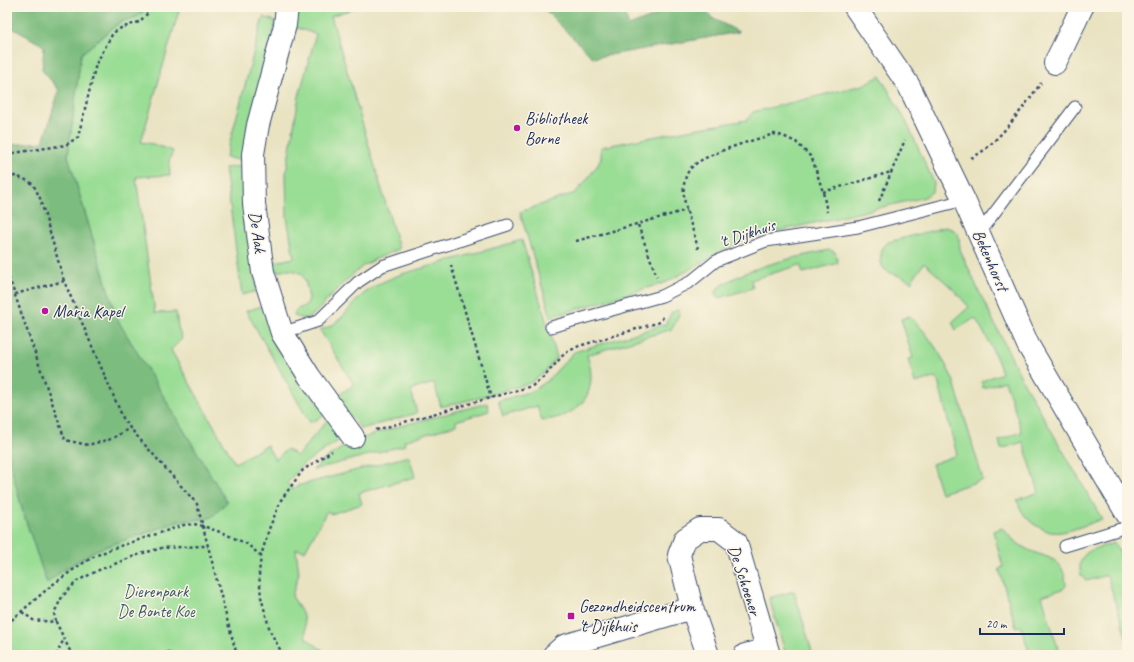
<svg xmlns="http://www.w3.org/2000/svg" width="1134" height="662" font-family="Caveat,sans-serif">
	<rect width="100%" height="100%" fill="#fcf5e5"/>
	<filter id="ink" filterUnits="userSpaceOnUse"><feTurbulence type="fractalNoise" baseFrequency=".025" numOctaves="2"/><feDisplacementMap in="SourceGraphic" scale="8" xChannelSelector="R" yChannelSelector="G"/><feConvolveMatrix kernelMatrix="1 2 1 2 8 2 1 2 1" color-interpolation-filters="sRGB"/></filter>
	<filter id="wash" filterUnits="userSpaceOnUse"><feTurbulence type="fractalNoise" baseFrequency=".012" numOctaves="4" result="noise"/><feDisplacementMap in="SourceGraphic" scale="16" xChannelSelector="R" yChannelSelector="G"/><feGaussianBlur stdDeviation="0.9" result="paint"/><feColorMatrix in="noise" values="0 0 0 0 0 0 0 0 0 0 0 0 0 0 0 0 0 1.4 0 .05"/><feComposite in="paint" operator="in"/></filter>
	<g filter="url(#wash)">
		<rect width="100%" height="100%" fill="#e9e3c2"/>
		<!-- green -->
		<path fill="#9add95" stroke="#5a867a" d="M148,7H180L141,142L153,144L173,151L169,161L170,175L136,177L155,313L176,312L178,327L182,339L171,350L235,463L267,445L275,460L287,449L297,456L329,418L344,437L302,465L287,483L293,490L297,486L409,456L415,477L359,493L362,504L331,514L327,511L305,551L296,549L299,573L292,596L304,616L306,638L325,652L326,655H7V450L22,509L47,583L58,574L96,550L177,522L209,518L212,517L227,502L117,319L68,156L81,54L120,22L137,17Z
			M299,7H359L331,16L399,249L376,259L363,266L341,285L315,313L308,318L303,319L295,316L294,314L297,309C303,307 308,305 309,298L305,280L302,274C298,272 293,270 289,270C282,270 279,273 272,270V263L275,262L294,258L287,217L286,173L299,96L316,34L294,27Z
			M263,17L276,21L243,161L226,157Z
			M880,76L907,123L934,183L933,191L925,197L832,219L760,235L733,245L667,282L551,317L520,212L575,193L584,183L597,166L601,158V147L688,130L747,120L753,112L863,85Z
			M243,166V191L246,225L257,291L242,295L225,168Z
			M945,227C964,231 957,238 961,252L983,300L1024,383L1102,519C1087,524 1065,535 1050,532C1044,530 1040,527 1035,525C1026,519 1020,510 1017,500L1039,492L1023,442L1001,449L999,440L1022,432L1005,381L983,388L982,381L1002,373C995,353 986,335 975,318L956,330L952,322L969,307L954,290L924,263L911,282C900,272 878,277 881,255C882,248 884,245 889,242Z
			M522,240L557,357L544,373L530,383L486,396L441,407L434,383L411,390L417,413L361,429L335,397L354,385L320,330C344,323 347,307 365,293C376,284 389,279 402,274Z
			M829,250L835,252L838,263L803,273L800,265L751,280L753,288L719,298H717L715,293L718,288C751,265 790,259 829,250Z
			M262,306L271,327L326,414L310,423L246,311Z
			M678,310L680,312L672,329L587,355C595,379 592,402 567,414C559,418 550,419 542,421L537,406L503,416L498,401L532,391L540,386L547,381L574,352L666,324L671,313Z
			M910,316C930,336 943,357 954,382L983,480L941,493L932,464L957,455L937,377L915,383L908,359L913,358L901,319Z
			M487,403L489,411L456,421V425L404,441L405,445L313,470C341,441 382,431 419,421C442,415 465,409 487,403Z
			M1002,528C1008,535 1015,542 1023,547C1045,560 1064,553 1066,586L1063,589L1042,596L1060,655H1030L1021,626L1016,627L999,569L1003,567L993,531Z
			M1114,543L1127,564V640L1107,575L1087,581C1082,578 1080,574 1080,568C1079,549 1100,548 1114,543Z
			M794,591L813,655H786L769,598Z"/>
		<!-- forest -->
		<path fill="#7bbc7e" stroke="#4b766e" d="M7,7H148L137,17L120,22L81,54L68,156L117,319L227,502L212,517L209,518L177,522L96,550L58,574L47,584L22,509L7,450V145L43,142L59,90L42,70L44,46L7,25Z
			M542,7H622L629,26L654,16L660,7H704L712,18L739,32L593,58Z"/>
	</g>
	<g filter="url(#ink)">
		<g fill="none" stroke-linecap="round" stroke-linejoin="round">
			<!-- service casing -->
			<g stroke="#3a4a6d" stroke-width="13">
				<path id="service" d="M979,233L1075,107
					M551,327L662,296L690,282L716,261L766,241L858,227L964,200
					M282,333L318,321L358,282L382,266L508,225
					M1065,546L1127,527"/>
			</g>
			<!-- minor casing -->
			<g stroke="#3a4a6d" stroke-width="24">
				<path id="minor" d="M287,7L285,25L258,125L253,154L254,204L263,272L282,333L309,376L353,437
					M1055,63L1063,47L1082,7
					M554,655L564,646L692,608
					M708,655L692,608L679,555L685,539L700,529H719L736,542L769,655
					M745,655L767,649"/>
			</g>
			<!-- tertiary casing -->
			<g stroke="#3a4a6d" stroke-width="24">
				<path id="tertiary" d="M855,7L909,86L964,200L1028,345L1127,514"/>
			</g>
			<!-- path -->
			<path stroke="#3a4a6d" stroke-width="2.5" stroke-dasharray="3 3" stroke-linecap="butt" d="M7,154L66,145L78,137L96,64L113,33L121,28L139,22L154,7
				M971,158C995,148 1025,105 1041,83
				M7,177L14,176L24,179L33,184L40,198L64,281
				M823,192L891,172
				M879,201L905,140
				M638,225L657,277
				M576,241L687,210
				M698,249C696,241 694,233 691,225C686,208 679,189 688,172C696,155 755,140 774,134L783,136L796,142L812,158L823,192L827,212
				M451,265L491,398
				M7,272L65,440L88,445L111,439L130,428
				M15,294L64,281L123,418L130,428L197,504L228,623L237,655
				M376,430L532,386L544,377L565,353L579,346L660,322L663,317
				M22,612L33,620L56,622L72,655
				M56,622L54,613L62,597L77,581L99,570L140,554L162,548L203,546L208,547
				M7,624L52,585L80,565L95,556L114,548L184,525L194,524L203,526L223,533L247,544L261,556
				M56,655L64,639
				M161,655L169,652L170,655
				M283,655L270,631L261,597L259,573L261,556L269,529L281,500L303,470L332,451"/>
			<!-- service -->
			<use href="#service" stroke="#fff" stroke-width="11"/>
			<!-- minor -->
			<use href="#minor" stroke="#fff" stroke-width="22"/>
			<!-- tertiary -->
			<use href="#tertiary" stroke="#fff" stroke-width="22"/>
		</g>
	</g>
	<!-- markers -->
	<g fill="#b5179e" stroke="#fcf5e5" stroke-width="1.5">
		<circle cx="517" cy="128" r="4"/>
		<circle cx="45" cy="311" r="4"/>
		<rect x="567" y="612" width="8" height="8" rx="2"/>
	</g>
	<g text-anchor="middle" stroke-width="3" stroke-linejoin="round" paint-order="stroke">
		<!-- poi labels -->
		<g font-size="17" fill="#1b2f5e" stroke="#fcf5e5" text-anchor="start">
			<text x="525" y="124">Bibliotheek<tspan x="525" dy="20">Borne</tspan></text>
			<text x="53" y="317">Maria Kapel</text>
			<text x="579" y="612">Gezondheidscentrum<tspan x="579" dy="20">'t Dijkhuis</tspan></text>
		</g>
		<!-- street labels -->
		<g font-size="17" fill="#1b2f5e" stroke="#fcf5e5">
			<text transform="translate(258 232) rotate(82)" y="6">De Aak</text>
			<text transform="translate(747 233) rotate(-18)" y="6">'t Dijkhuis</text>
			<text transform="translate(991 260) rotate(66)" y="6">Bekenhorst</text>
			<text transform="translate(745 580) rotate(72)" y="6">De Schoener</text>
		</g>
		<!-- park labels -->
		<g font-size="17" fill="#3b5a6c" stroke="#fcf5e5">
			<text x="156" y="597">Dierenpark<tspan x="156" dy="20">De Bonte Koe</tspan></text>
		</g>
	</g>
	<!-- margin -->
	<rect width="1134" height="662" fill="none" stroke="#fcf5e5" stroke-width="24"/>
	<!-- scale -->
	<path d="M980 628v6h84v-6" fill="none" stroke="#1b2f5e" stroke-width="2"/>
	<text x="986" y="628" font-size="12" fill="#1b2f5e" stroke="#fcf5e5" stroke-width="3" paint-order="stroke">20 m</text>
</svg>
